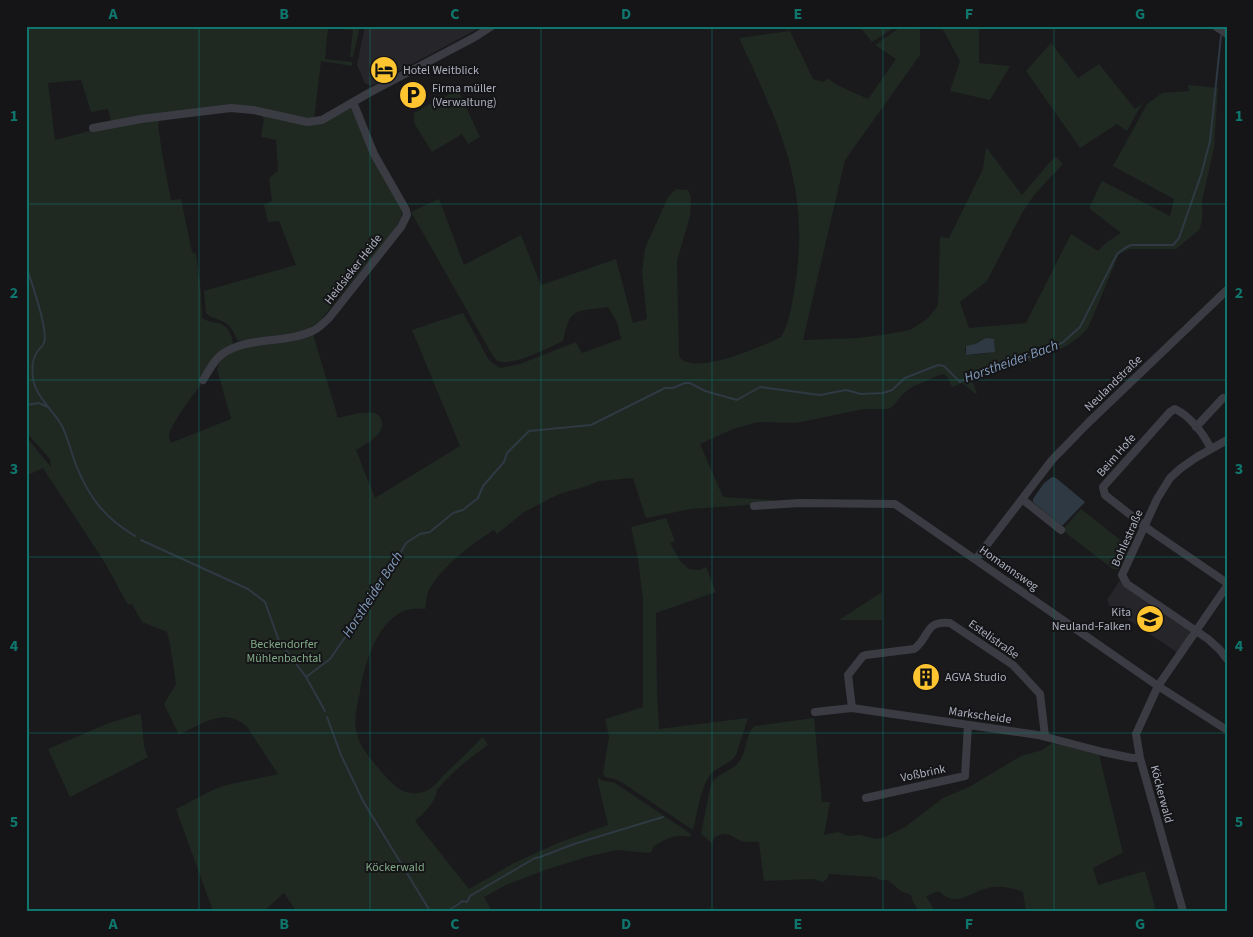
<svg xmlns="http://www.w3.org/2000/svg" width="1253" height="937" font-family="'Source Sans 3',sans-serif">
	<rect width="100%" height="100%" fill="#1a1a1d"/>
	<!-- built -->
	<path fill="#26262a" d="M365,26H483L371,86L365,83L357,65Z
		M1120,580L1124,586L1189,631V636L1178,653L1111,608L1107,600Z"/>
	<!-- green -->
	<path fill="#1f2921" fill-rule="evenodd" d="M26,26H360L353,57H350L353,30L328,28L325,59L352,62V66L321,61L314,120L253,108L111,122L108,109L91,112L81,80L48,83L55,140L97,129L160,118L158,125L162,153L171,200L181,199L192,252L196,254L201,291L202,318C208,322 214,322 221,324C231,328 234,342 233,352L251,344L313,334L338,418C348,416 363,411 374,413C378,414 381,417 382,422C384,435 366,444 356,450L375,498L460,446L412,330L463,313L489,360L500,368L520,364L576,342L582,353L621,339L617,322L608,307C576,312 570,306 563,341C547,348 513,367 497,361L493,356L411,212L439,199L464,265L521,235L541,285L616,259L633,323L647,319L642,272L645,248L668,197L676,189L688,190L691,197L690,216L677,261L679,356C692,378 763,346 781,337C790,322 792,303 795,286C811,187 779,125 739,38L790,31L813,79L824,82L827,78L837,85L868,99L896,59L875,45L902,26H911L920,30V55L845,160L803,340L858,338L882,335L910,330L927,319L938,306L940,237L949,238L983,169L986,147L1022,195L1050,162L1056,157L1063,164L1034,195L1022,213L987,281L960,302L969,328L1026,323L1071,234L1098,251L1106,243L1121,233L1089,208L1102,181L1170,216L1174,199L1113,166L1147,104L1162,93L1189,91L1188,85L1218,88L1214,148L1202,201V221L1199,230L1176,249H1129L1119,254L1088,328C1070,350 1039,358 1012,367C1000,371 980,371 973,382L977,395L962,383L952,387L947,376L942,374L912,387L903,394L893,406L888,409H864L796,423L758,422L733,429L700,444L723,497L773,500V503L691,509L646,518L633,478L599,481L587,486L559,494L524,512L497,534L494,530C474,542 436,571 428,593C426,598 426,604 425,609C382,602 365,660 360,692C357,705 354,717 356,730C360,750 374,762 386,777C397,789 409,798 426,791C432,789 438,781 443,776C456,763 470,750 483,737L488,745C469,758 451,773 436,791L437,792C433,805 424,813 415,821L469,889L514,863L558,843L608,825L598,783V776C602,783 604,780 611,782C614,782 618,785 621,787L691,834L690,837C677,833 664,839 653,847L652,851L649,853L617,850L590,856L545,870L506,885L484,897L492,911H296L284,893L264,911H213L176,809L215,789L227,785L278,774L247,727C225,706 202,724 179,735L164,704L176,684L170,644L167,632L142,622L132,604L128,605L105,563L43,468L26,476V437L51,467L50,459L26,432ZM979,341H994L995,351L983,354L967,355L965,353V347L975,344ZM220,364L217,369L231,419L171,443C170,440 169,438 169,435C171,422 209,372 220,364Z
		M859,26H897L872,42Z
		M952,26H979V63L1010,66L990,100L950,91L960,61L942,28Z
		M1051,43L1078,78L1099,64L1135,109L1146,101L1140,107L1127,131L1117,124L1080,148L1026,71Z
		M457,88L480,137L468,144L462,134L432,152L414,123V113L429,104L437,103Z
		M351,108L373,159L402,210L401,218L392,233L319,322L304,331L242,341H238C234,333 230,324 222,321C215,318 211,318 206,313L204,291L296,265L279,221L268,222L264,205L272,201L269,178L278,171L276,140L261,137L264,119L261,116L266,115L324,122Z
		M1081,509L1129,547L1130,550L1119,569H1113L1062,530Z
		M666,518L675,541L670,543L680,561L689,569L699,570L706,567L716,592L656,613L657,695L659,729L748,718L736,755C730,764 718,766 711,774C701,785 697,815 693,830L623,783L615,779L605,777L603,774L609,737L605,719L643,707V600L638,559L631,527Z
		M882,592V620H839Z
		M139,714L141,715L144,746L148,757L70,797L48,749L109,723Z
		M814,718L822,802H830L824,835L838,832L848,836L860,835L876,839L883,838L905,827L943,798L969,787L1021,756L1042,750L1052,743L1099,755L1123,853C1112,857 1104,863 1093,868L1098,885L1145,871L1156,911H1026L1023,892C1012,888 1000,885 988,888C970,892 956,909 939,891L926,896L935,911H919L913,902L911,895L901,891L888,880H880L875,877L829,874L827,879L823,882L813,879L764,881L759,842C753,841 746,843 741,841C730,836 727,829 714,838L712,843L701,834L711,784C720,771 731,772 739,762C747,752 745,736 754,726Z"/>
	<!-- water -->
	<path fill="#2e3943" d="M986,338L994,339L995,352L966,355V346L975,344Z
		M1052,477L1056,478L1085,502L1063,525H1061L1033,502V499L1044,483Z"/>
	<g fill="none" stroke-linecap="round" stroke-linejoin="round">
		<!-- stream -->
		<path stroke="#2e3943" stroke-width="2" d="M26,266C31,281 49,330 44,343C43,346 39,349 37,352C32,359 32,370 33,378C35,396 53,410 62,426C68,438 71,452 76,465C89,498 105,518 135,536
			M26,405L39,403L48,407
			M141,540L248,589L265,602L279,641L306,677L325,711
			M306,677L330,659L364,610L374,590L396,561L406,543L420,534L430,532L453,513L463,510L478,498L483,486L504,462L507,453L529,431L591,425L665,388H673L685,383H690L705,391L737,400L760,387L820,395L846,390L861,394L883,393L892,390L905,378L938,365L944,366L960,382L985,369L1024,359L1062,343L1080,327L1117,254L1125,248L1131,245H1173L1179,238L1201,175L1210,141L1221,36
			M327,717L341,755L363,801L430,911
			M447,911L459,904L462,901L467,902L470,896L535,858L540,857L574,844L663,817"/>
		<!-- minor -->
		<path stroke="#3b3c43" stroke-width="8" d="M1215,26L1227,34
			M93,128L141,119L231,108L253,110L307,122L322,120L367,94L475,37L492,26
			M203,380C209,371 213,361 221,355C246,336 283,344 310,332C318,330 323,323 329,318L401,227L407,215L406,210L374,154L353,102
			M1196,427L1223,398
			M1227,440L1197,457L1181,468L1170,478L1157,499L1122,575L1127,584L1208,639L1220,650L1227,659
			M1211,449C1204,434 1190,416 1175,409L1170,412L1103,487L1105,495L1151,531L1227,583
			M1022,499L1061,530
			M754,506L799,503L895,504L1158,686L1227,730
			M976,559L1052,460L1088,423L1227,290
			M852,708L848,675L863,656L866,655L914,649C930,638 924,620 950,623L1013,665L1040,694L1045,736
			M815,712L852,708L1038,735L1103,752L1132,758H1140
			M866,798L965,776L968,725
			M1183,911L1140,758L1136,734L1158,686L1227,586"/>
	</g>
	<!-- grid -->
	<path fill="none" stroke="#0f766e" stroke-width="1" stroke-opacity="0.55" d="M199,26V911M370,26V911M541,26V911M712,26V911M883,26V911M1054,26V911M26,204H1227M26,380H1227M26,557H1227M26,733H1227"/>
	<!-- icons -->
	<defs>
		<g id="hotel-disc" transform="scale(1.4375)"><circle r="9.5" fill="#ffc530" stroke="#151518"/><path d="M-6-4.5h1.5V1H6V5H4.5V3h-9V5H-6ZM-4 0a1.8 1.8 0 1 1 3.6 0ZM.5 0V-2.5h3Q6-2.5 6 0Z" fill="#111"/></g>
		<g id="parking-disc" transform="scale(1.4375)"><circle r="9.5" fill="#ffc530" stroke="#151518"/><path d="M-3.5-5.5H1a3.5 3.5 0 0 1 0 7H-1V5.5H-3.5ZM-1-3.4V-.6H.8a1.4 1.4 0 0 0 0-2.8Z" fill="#111"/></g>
		<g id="school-disc" transform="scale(1.4375)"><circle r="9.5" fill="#ffc530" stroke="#151518"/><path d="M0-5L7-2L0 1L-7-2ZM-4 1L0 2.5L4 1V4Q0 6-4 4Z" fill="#111"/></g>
		<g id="building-disc" transform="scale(1.4375)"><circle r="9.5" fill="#ffc530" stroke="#151518"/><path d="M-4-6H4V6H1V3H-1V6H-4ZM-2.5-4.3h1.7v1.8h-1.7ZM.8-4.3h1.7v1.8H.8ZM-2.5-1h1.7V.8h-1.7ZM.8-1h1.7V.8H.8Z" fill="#111"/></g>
	</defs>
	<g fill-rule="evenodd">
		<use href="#hotel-disc" x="384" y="70"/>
		<use href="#parking-disc" x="413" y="95"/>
		<use href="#school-disc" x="1150" y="619"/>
		<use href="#building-disc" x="926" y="677"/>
	</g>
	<g text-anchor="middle" stroke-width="4" stroke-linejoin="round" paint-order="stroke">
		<!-- poi labels -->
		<g font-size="12" fill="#acb0be" stroke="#151518" text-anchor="start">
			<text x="403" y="74">Hotel Weitblick</text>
			<text x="432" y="92">Firma müller<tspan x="432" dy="14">(Verwaltung)</tspan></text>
			<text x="1131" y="616" text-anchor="end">Kita<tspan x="1131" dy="14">Neuland-Falken</tspan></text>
			<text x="945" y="681">AGVA Studio</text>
		</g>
		<!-- street labels -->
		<g font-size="12" fill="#acb0be" stroke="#151518">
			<text transform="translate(353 269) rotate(-52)" y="4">Heidsieker Heide</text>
			<text transform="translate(1113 383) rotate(-44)" y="4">Neulandstraße</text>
			<text transform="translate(1116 455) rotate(-49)" y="4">Beim Hofe</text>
			<text transform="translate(1127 538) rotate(-66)" y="4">Bohlestraße</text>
			<text transform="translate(1009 568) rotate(35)" y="4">Homannsweg</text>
			<text transform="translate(994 639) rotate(35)" y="4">Estelistraße</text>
			<text transform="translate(980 715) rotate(8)" y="4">Markscheide</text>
			<text transform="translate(923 773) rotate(-12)" y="4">Voßbrink</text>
			<text transform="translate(1162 794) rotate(75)" y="4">Köckerwald</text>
		</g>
		<!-- park labels -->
		<g font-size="12" fill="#81aa86" stroke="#151518">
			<text x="284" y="648">Beckendorfer<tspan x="284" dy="14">Mühlenbachtal</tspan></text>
			<text x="395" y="871">Köckerwald</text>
		</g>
		<!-- water labels -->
		<g font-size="14" font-style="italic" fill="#819cbb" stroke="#151518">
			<text transform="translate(1011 361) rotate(-20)" y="5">Horstheider Bach</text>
			<text transform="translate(372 594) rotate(-57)" y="5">Horstheider Bach</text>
		</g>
	</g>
	<!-- border -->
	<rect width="1253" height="937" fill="none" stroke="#151518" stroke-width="55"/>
	<rect x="28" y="28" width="1198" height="882" fill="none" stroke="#0f766e" stroke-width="2"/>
	<g font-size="16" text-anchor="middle" font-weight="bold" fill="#0f766e">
		<text x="113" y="19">A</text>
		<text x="284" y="19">B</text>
		<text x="455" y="19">C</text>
		<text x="626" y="19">D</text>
		<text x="798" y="19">E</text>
		<text x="969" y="19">F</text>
		<text x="1140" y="19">G</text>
		<text x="14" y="121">1</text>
		<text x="1239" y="121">1</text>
		<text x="14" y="298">2</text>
		<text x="1239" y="298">2</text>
		<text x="14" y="474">3</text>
		<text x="1239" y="474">3</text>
		<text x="14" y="651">4</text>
		<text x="1239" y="651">4</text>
		<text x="14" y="827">5</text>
		<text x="1239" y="827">5</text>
		<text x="113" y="929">A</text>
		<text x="284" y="929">B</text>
		<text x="455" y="929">C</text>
		<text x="626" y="929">D</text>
		<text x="798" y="929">E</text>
		<text x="969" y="929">F</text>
		<text x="1140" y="929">G</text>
	</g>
</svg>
